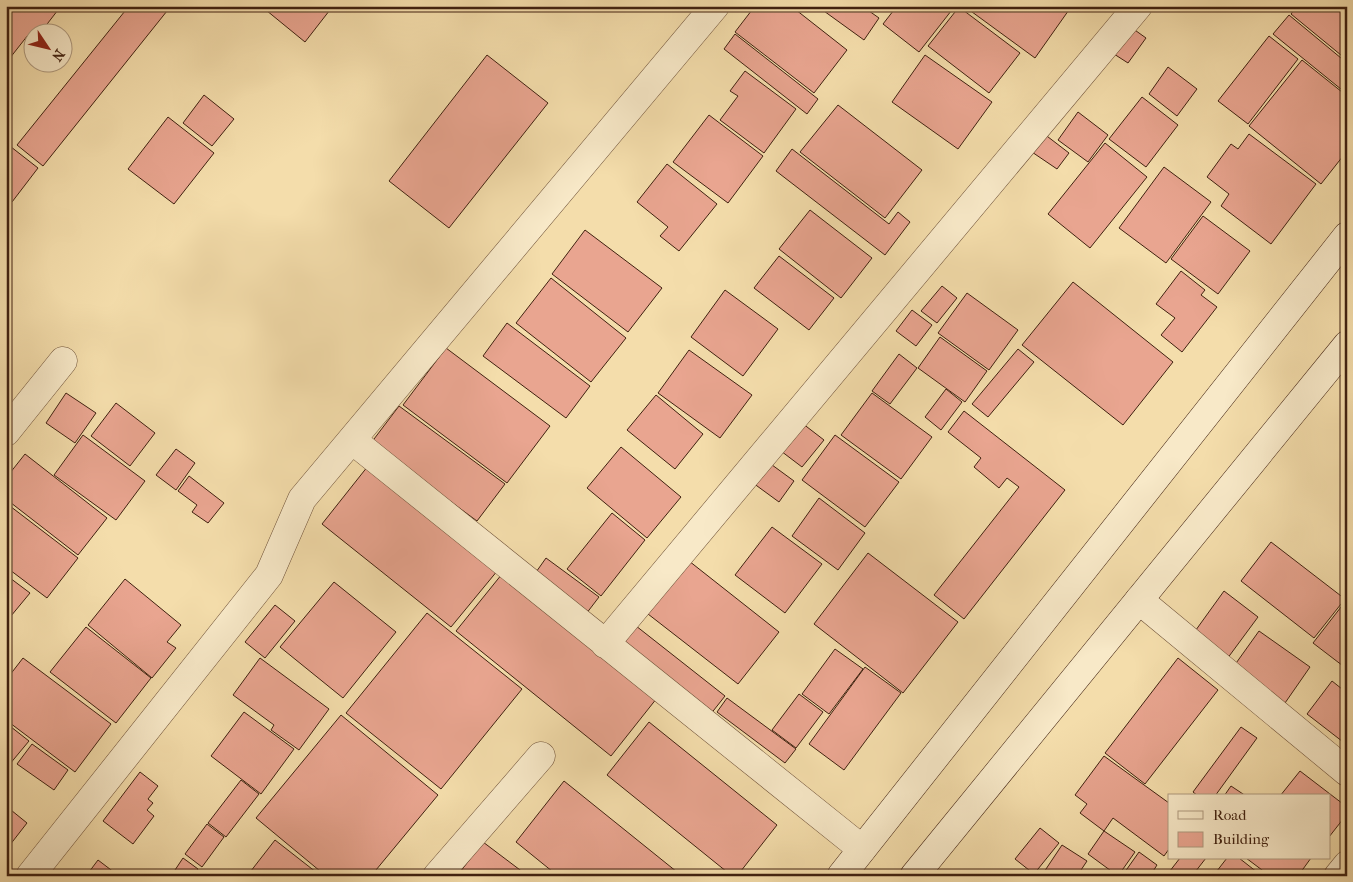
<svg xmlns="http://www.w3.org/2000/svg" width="1353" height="882" font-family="'IM FELL French Canon',serif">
	<rect width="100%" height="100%" fill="#f4ddab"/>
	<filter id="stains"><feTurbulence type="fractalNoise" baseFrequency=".004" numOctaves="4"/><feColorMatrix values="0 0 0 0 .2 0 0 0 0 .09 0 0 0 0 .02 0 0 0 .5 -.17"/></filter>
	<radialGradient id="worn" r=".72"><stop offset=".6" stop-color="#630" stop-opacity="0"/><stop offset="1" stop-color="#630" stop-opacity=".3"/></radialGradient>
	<!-- building -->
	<path fill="#e9a590" stroke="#402110" d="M6,6H61L41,32H32V38L28,35L6,63Z
		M129,6H171L43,166L17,145Z
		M261,6H333L305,42Z
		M755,6H791L847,50L814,93L735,32Z
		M817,6H862L879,18L864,40Z
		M897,6H955L919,52L883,24Z
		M970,6H1070L1071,7L1035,58L968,9Z
		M1297,6H1347V60L1291,14Z
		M959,7L1020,53L989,93L928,46Z
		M1289,15L1347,63V94L1273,34Z
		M1132,28L1146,38L1128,63L1114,54Z
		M735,34L818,99L807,114L724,49Z
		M1269,36L1298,59L1248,124L1218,101Z
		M487,55L548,103L449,228L389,181Z
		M925,55L992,102L958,149L892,102Z
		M1302,60L1347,96V151L1321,184L1249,126Z
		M1168,67L1197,89L1177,116L1149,94Z
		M745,71L796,109L764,153L720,120L738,96L730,91Z
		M204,95L234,119L212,146L183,123Z
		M1142,97L1178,125L1146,167L1109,139Z
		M838,105L922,170L885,218L800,152Z
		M1078,112L1108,135L1088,162L1058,140Z
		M709,115L763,156L728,203L673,162Z
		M168,117L214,153L174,204L128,169Z
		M1039,130L1069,153L1057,169L1026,148Z
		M1249,134L1316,184L1271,244L1221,206L1229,194L1207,177L1231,144L1238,149Z
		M6,143L38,168L12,202L6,197Z
		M1105,143L1147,177L1090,248L1048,214Z
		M792,149L889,224L898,212L910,222L885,255L776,171Z
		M667,164L717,204L679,251L660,236L668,227L637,202Z
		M1164,167L1211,202L1166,263L1119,228Z
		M810,210L872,258L841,298L779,249Z
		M1203,216L1250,251L1218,294L1171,259Z
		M585,230L662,288L628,332L552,274Z
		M779,256L834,298L809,330L754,288Z
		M1181,271L1205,290L1201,295L1217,307L1182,352L1161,335L1175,318L1156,304Z
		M551,278L626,338L591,382L516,323Z
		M1073,282L1173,362L1123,425L1022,345Z
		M942,286L957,298L937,323L921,311Z
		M725,290L778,329L743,376L691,337Z
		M967,293L1018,330L989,370L938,333Z
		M912,310L932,325L916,346L896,331Z
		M507,323L590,386L566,418L483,356Z
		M940,337L987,371L965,402L918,368Z
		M446,348L550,426L507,483L403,405Z
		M1018,349L1034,362L988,417L972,404Z
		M689,350L752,395L720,438L658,393Z
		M899,354L917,368L890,404L872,391Z
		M946,389L962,402L941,430L925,417Z
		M66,393L96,413L75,443L46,423Z
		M872,393L932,437L901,479L841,435Z
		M656,395L703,434L675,469L627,430Z
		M116,403L155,433L130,466L91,436Z
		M399,406L505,484L477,521L371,443Z
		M964,411L1065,490L964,619L934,595L1019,487L1007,478L999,488L974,467L981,458L948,432Z
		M798,420L824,440L802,467L777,448Z
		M83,435L145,481L116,520L54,475Z
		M835,435L899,482L865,527L802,480Z
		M621,447L681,497L647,538L587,488Z
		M176,449L195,463L176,490L156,475Z
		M25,454L107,518L78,555L6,499V478Z
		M768,462L794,481L779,502L753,483Z
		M368,466L498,570L451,627L322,524Z
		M189,476L224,503L208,523L192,512L197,505L178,491Z
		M819,498L865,533L838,570L792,536Z
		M6,503L78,558L47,598L6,567Z
		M612,513L645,540L601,596L567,569Z
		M772,527L822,564L785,613L735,575Z
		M1271,542L1345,599L1314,638L1241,581Z
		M868,553L958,622L903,693L814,624Z
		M546,558L599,597L586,614L534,575Z
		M689,561L779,632L738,684L648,614Z
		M502,574L657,698L611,756L456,631Z
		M6,575L30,593L6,622Z
		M125,579L181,625L167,642L176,648L152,678L88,625Z
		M334,582L396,632L343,698L280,647Z
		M1224,591L1258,617L1227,659L1193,634Z
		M275,605L295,621L265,658L245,642Z
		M1341,607L1347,612V669L1313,643Z
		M427,613L522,689L441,789L346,713Z
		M631,622L725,696L706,720L613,646Z
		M86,627L151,678L116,723L50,672Z
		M1259,631L1310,667L1285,703L1234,666Z
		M835,649L863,669L829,714L802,694Z
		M23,658L111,724L75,772L6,720V680Z
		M260,658L329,709L299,750L271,730L274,725L233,695Z
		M1178,658L1218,690L1145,784L1105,753Z
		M865,667L901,693L844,770L809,744Z
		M1332,681L1347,693V745L1307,714Z
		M799,694L823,712L796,748L772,730Z
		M727,698L796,749L785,763L717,712Z
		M244,712L294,749L261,794L211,756Z
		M341,715L438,795L371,876H326L256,818Z
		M649,722L777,825L737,876H732L607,775Z
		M6,723L29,741L9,765L6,763Z
		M1241,727L1257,738L1215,796H1198L1193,792Z
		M32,744L68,770L54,790L17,764Z
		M1104,756L1169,803V849L1164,856L1113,818L1104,831L1080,813L1087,804L1075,795Z
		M1300,771L1347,807V814L1329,837V796H1280Z
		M140,772L158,786L148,799L153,803L147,810L154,816L133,844L103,821Z
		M241,780L259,794L226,837L208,823Z
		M564,781L682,876H558L516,842Z
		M1231,786L1246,796H1224Z
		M6,806L27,823L6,850Z
		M207,824L224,837L202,867L185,854Z
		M1040,828L1059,843L1034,874L1015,859Z
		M1104,831L1135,852L1118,876L1088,854Z
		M275,840L321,876H247Z
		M483,842L528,876H457Z
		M1062,845L1087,861L1077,876H1050L1044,872Z
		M1139,852L1157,865L1150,876H1122Z
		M183,858L198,869L193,876H171Z
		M1180,858H1206L1192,876H1166Z
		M1227,858H1239L1262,876H1213Z
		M1246,858H1311L1298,876H1270Z
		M98,860L119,876H86Z
		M1094,870L1101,876H1090Z"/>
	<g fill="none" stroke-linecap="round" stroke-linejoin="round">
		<!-- minor casing -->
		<g stroke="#6d5037" stroke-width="29">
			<path id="minor" d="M6,432L63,361
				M352,440L862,849
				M1139,600L1347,772
				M605,644L1138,6
				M30,876L269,575L302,499L715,6
				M437,876L541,756
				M1338,876L1347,865"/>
		</g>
		<!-- secondary casing -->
		<g stroke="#402110" stroke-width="29">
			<path id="secondary" d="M841,876L1347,236
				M914,876L1347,345"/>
		</g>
		<!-- minor -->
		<use href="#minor" stroke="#f8e9c8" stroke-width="28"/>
		<!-- secondary -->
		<use href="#secondary" stroke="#f8e9c8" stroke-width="28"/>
	</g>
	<!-- margin -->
	<rect width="1353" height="882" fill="none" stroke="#f4ddab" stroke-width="25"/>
	<rect x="8" y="8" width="1338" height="867" fill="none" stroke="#402110" stroke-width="2.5"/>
	<rect x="12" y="12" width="1328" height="857" fill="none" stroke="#402110"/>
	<!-- legend -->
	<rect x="1168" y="794" width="162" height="65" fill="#f8e9c8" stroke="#ae997e"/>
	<rect x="1178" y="811" width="25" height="8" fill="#f8e9c8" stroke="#ae997e"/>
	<text x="1213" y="820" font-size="15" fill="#402110">Road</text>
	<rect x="1178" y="832" width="25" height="15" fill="#e9a590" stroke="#ae997e"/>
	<text x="1213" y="844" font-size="15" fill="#402110">Building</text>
	<!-- north arrow -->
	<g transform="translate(48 48) rotate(125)"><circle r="24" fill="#f8e9c8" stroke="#ae997e"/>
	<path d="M0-4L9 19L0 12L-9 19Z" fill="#8f2418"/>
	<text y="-8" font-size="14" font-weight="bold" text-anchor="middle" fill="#402110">N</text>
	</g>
	<rect width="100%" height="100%" filter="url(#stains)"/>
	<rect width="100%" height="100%" fill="url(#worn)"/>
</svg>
